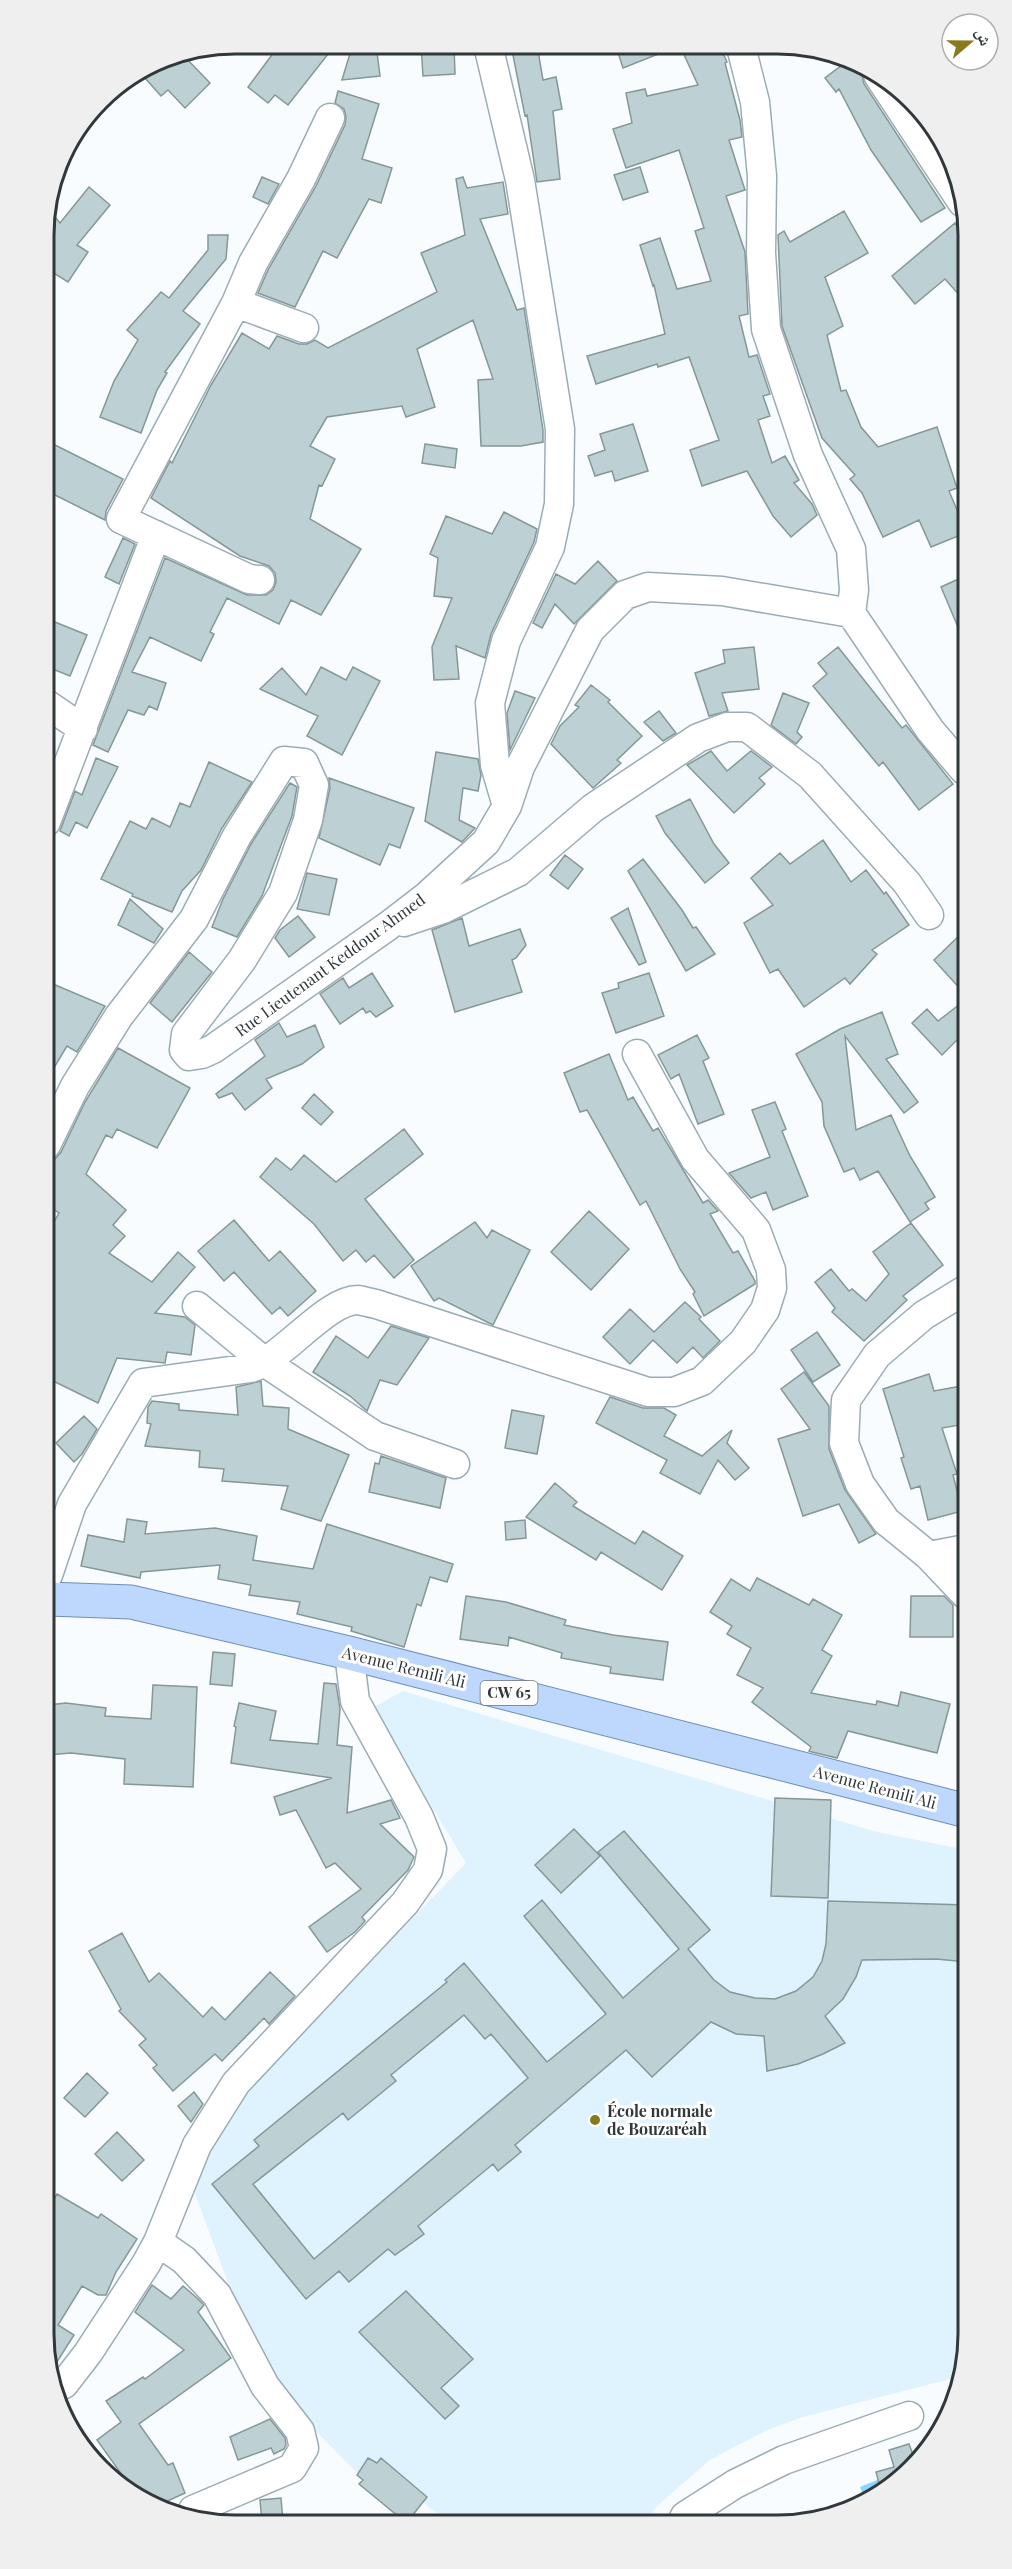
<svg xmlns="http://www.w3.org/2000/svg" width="1012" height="2569" font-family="'Playfair Display','Noto Naskh Arabic',serif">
	<rect width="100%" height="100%" fill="#f9fcfe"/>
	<!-- built -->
	<path fill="#dff3fe" d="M403,1691L877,1832L967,1850L968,2346L962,2376L803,2417L765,2431L710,2460L657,2506L647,2520L448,2521L422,2502L355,2471L296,2411L230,2288L195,2194L203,2162L236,2100L466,1863L372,1708Z"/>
	<!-- forest -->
	<path fill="#89d7fe" d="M914,2465L883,2493L866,2501L860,2487Z"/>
	<!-- building -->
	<path fill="#bdd0d3" stroke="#849799" stroke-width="1.5" fill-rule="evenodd" d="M280,44H336L288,105L275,95L268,103L248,87Z
		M376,44L380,76L342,80L352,47Z
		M421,45H454L455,74L423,76Z
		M511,45H537L543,80L556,77L562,109L553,111L560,179L537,182L527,115L525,116Z
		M616,46H676V47L623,68Z
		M680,46L720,47L727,62L725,63L740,120L742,137L729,140L745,190L726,196L745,252L748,314L739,316L749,357L757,355L770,394L763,396L770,416L758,420L772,463L785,456L799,480L794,483L812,504L817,515L791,537L773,516L747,471L702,486L690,450L719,440L689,357L658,367L657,364L596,384L587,356L665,334L654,285L653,286L640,245L660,238L677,289L711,281L695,231L704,228L679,150L626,168L613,129L632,123L626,93L645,89L647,96L698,85Z
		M182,54L210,83L185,108L168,90L161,96L145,78L169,57Z
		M850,59L865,65L862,75L864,84L945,208L921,222L871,150L839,89L836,92L825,78Z
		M338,91L379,104L362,159L392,168L381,203L369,199L337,258L323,251L295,307L258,293L268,270L316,186L345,125L346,117L344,109L335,103Z
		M640,167L648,192L623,200L614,175Z
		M262,177L279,184L268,204L253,197Z
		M463,177L467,188L503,182L508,214L480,219L517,310L524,308L543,430V442L521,446H481L478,380L493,379L473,320L417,349L435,407L406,417L402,406L327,417L310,446L335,459L322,486L319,485L310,519L361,549L321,615L291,600L279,624L227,598L210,632L214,634L201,661L150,637L132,672L166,683L157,710L149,706L144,715L128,710L108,752L93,745L165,558L247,595H266L273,590L276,582L275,573L269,566L240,556L151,498L170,461L172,463L211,385L242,333L269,349L277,336L299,344H307L315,340L328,348L437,292L421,253L465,235L456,179Z
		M89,187L110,205L77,245L88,252L68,282L44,267V222L48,208L60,223Z
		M844,211L868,253L825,277L843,326L827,335L841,391L846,390L861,427L878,447L937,427L957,488L949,491L963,524V534L931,547L919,520L883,537L862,493L850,479L855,475L822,438L782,326L778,235L784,231L790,242Z
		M955,223L962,234V298L945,279L915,304L892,276Z
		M208,235H228L226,259L183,311L200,324L165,372L167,373L157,390L141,433L100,417L114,381L138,340L127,330L161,292L169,298L208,250Z
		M633,424L648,471L615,481L612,471L595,476L588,456L605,450L600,434Z
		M45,440L123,479L106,511L105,520L45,490Z
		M425,444L457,449L455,468L422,463Z
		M504,512L537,529L534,542L491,634L485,658L456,646L459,679L434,680L432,647L452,598L434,596L438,558L430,554L446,516L492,534Z
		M123,538L135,544L119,584L105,577Z
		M598,561L617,581L574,624L555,604L542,628L533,623L556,574L575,584Z
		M963,577V639L941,587Z
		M45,618L87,635L70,676L45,666Z
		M754,647L759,689L722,693L728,711L709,716L695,673L725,663L723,650Z
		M838,647L902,728L906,725L953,784L919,810L883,762L879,766L813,686L827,674L818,663Z
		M321,667L346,680L353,667L380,681L342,755L307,736L318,716L260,689L282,668L306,695Z
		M591,685L610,700L608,702L642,736L617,760L621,763L593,788L551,744L560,726L579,707L575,705Z
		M515,691L535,698L510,750L507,713Z
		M783,693L809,703L797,732L802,737L796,744L771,725Z
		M659,711L676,733L663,741L644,722Z
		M711,751L727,771L751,751L772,767L759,778L765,784L734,813L687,765Z
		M436,752L478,759L481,775L478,791L463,788L459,820L475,828L462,842L425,821Z
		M96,758L118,767L87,828L76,822L69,836L60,831L75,791L82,795Z
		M209,762L252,782L222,828L201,870L182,891L172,912L132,896L133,894L101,879L130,821L146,829L152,818L170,827L180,803L190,807Z
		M329,778L414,808L400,848L389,844L380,865L319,838L330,788Z
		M290,783L297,787L292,816L262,896L237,937L212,927L223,899L251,844Z
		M690,799L714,844L729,863L705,883L665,833L656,816Z
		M823,840L851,882L866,870L884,894L886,892L909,925L872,950L877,954L850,984L845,978L804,1007L778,969L770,973L744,923L773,905L751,878L780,853L790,864Z
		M565,855L583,869L568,889L550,875Z
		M643,859L682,910L693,928L696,927L715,954L686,971L628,871Z
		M307,873L337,879L329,915L297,909Z
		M130,899L163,929L154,943L118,925Z
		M628,908L646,962L639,965L611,918Z
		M298,916L315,937L289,957L275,938L280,930Z
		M462,918L469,946L520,929L526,945L516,958L512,960L522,992L455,1012L432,930Z
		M964,931V993L934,960Z
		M189,952L212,972L172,1022L150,1003Z
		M372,973L393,1006L376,1017L370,1011L366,1013L363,1008L340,1024L320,994L343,978L349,988Z
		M649,973L664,1016L616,1033L602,993L619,988L618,983Z
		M46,981L105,1006L77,1052L67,1046L46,1081Z
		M964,1001V1033L942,1055L912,1023L927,1009L938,1021Z
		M882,1012L898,1054L886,1059L918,1102L904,1113L845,1036L856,1130L891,1115L910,1156L935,1197L925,1203L929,1209L910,1222L878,1171L860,1180L854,1168L844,1172L824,1126L822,1102L796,1054L840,1029Z
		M279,1023L287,1037L315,1025L324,1047L302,1064L266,1079L272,1088L245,1110L232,1093L219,1098L216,1094L265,1056L255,1040Z
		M697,1035L709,1058L703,1061L724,1114L698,1124L679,1074L671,1079L658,1055Z
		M118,1048L190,1088L157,1148L117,1129L112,1138L106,1135L86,1174L126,1210L113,1225L125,1236L109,1253L152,1282L178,1252L195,1267L155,1313L185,1317L195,1325L191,1355L167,1352L165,1363L117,1358L98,1403L47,1378V1234L59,1213L47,1205V1161L55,1159L61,1152L85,1102Z
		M609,1054L628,1100L633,1097L653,1131L658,1128L703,1203L708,1200L718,1211L710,1214L733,1253L738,1251L755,1281V1284L704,1316L693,1294L695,1292L680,1269L646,1201L640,1205L587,1110L580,1112L564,1073Z
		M314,1094L333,1112L321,1125L302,1108Z
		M775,1102L786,1129L782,1131L808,1196L773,1210L766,1192L751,1198L729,1173L770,1157L752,1110Z
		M404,1129L423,1154L365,1199L414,1260L394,1278L374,1255L366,1262L356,1250L343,1261L314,1224L260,1177L276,1158L291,1170L304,1155L336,1182Z
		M589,1211L629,1249L591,1290L551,1252Z
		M234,1220L269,1261L280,1251L316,1291L288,1316L280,1307L272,1314L234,1272L224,1281L198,1251Z
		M475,1222L487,1238L492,1230L530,1250L493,1325L439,1298L434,1301L411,1266Z
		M911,1223L943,1265L903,1296L907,1300L864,1341L832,1312L835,1308L815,1282L831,1269L849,1291L852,1289L866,1301L889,1274L873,1252Z
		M685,1302L701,1317L699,1319L720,1341L703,1358L693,1347L677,1363L653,1340L630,1364L603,1337L630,1309L654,1332Z
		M391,1326L429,1338L397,1385L380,1380L367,1411L350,1396L313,1372L336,1336L368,1358Z
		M817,1332L840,1365L813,1382L791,1350Z
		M804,1372L829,1406V1449L845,1490L876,1534L859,1543L839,1504L803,1516L778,1439L810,1429L781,1389Z
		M929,1374L934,1391L962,1386L966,1424L942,1428L957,1474L953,1475L962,1511L928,1520L920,1486L911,1489L901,1458L904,1457L883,1389Z
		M261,1381L263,1406L289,1408L288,1429L349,1455L321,1521L281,1509L288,1486L222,1481L224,1469L199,1467L200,1451L145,1446L151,1424L147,1423L148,1407L152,1401L179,1404V1410L238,1415L236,1387Z
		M610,1397L643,1408H664L676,1415L664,1436L702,1456L732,1430L727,1443L749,1468L735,1480L718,1460L700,1494L660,1473L667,1460L596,1423Z
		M512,1410L544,1416L537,1454L505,1448Z
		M84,1416L97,1429L82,1454L74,1462L56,1443Z
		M381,1456L446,1478L440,1508L369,1492L375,1463L379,1464Z
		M555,1483L577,1502L573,1506L635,1544L643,1531L683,1556L662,1590L601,1552L596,1560L526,1517Z
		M127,1519L147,1522L145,1534L215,1528L257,1536L253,1560L313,1569L327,1524L453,1564L447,1582L430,1577L421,1606L417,1604L404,1647L351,1631L352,1627L297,1614L300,1602L249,1595L251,1585L218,1579L220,1565L141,1572L140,1578L81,1566L88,1535L124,1542Z
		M525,1520L526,1538L506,1540L505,1522Z
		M757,1578L809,1605L813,1599L842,1615L822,1650L832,1656L811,1693L876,1705L877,1701L898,1706L901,1692L950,1704L937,1753L848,1731L837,1758L812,1752L809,1751L811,1747L752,1702L763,1688L737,1675L751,1648L727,1634L732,1626L710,1612L731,1579L750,1591Z
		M466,1596L506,1602L566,1620L564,1625L613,1635L668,1642L663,1680L610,1673L611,1667L561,1658L562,1653L509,1637L508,1646L460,1639Z
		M911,1596H944L953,1605V1637H910Z
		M213,1652L235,1654L232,1686L210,1684Z
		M324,1683L336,1684L340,1709L337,1745L352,1747L347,1813L391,1800L400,1818L380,1824L414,1857L408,1870L362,1917L365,1921L355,1932L327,1952L309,1927L361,1889L335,1863L326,1868L296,1810L280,1815L274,1797L332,1778L231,1763L236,1727L234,1726L239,1703L276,1711L270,1740L318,1744Z
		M153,1685L197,1687L193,1787L124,1784L125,1759L71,1753L48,1755V1705L66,1703L106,1708L105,1716L151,1719Z
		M775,1798L831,1800L828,1898L771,1896Z
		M574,1829L600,1856L561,1893L535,1865Z
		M624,1831L710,1930L688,1949L714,1980L730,1992L755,1998L775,1999L796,1991L813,1977L822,1961L826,1944L828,1901L967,1905V1962L936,1959L862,1960L856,1977L843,1999L825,2016L845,2043L823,2054L798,2064L767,2071L764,2036L736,2034L711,2022L652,2077L626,2050L515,2145L521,2152L498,2171L493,2164L418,2226L424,2234L395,2255L388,2249L349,2282L339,2271L306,2299L212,2184L259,2146L254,2140L447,1982L445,1980L464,1963L547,2062L606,2014L524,1916L542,1900L623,1998L679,1949L598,1852ZM464,2015L485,2039L491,2034L528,2078L314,2259L253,2184L343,2113L348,2120L396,2081L391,2075Z
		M122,1933L149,1982L159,1973L203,2017L212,2007L225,2020L270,1972L295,1996L269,2024L264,2018L222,2061L215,2054L173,2091L153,2068L157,2065L139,2045L146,2039L119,2011L121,2009L89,1951Z
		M87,2073L108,2093L85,2117L64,2098Z
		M194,2092L203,2104L191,2122L178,2106Z
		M117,2132L144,2160L122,2181L95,2154Z
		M57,2194L98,2218L101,2214L137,2239L116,2272L106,2295H98L82,2286L58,2325L74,2335L50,2373L49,2207Z
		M152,2285L171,2299L183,2286L197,2298L204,2305L198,2312L231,2358L139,2424L168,2465L173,2463L185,2493L161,2504L132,2489L97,2440L121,2422L106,2401L143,2377L145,2379L184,2350L135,2312Z
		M406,2291L473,2359L441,2388L459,2406L445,2419L359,2332Z
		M270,2419L285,2438L286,2445L284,2449L274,2454L271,2448L238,2460L230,2437Z
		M909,2444L915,2460L921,2458L882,2494L876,2472L894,2467L889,2450Z
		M368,2458L377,2463L381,2458L427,2497L408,2521H404L359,2484L363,2480L357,2475Z
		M281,2498L283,2522H262L260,2500Z"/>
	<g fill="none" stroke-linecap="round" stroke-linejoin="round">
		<!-- minor casing -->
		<g stroke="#9cacb5" stroke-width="31">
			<path id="minor" d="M488,45L520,180L560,429L559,504L550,547L506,641L490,703L495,765L507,806
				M878,75L962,202
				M236,303L304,328
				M260,580L249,579L121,519L236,303L253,263L301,179L330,118
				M851,613L930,730L964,770
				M45,703L83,729
				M46,822L156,535
				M404,922L443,909L518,872L593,808L698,738L727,727H747L810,775L907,883L929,915
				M46,1145L75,1086L119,1016L194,919L237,836L284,761L304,763L314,785L308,820L283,893L242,960L186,1034L184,1050L189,1056L202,1054L213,1049L388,926L427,896L486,842L507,806L520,767L590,630L625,595L648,587L722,591L851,613L854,590L851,549L808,455L766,329L761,253L762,176L755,102L741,47
				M965,1290L924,1315L877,1355L846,1400L844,1443L860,1484L886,1521L929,1556L966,1595
				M197,1306L266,1363L375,1436L455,1464
				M929,1556L966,1549
				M48,1575L72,1504L143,1383L251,1368C285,1357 326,1300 358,1300C364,1301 370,1303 376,1304L648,1392H674L702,1381L743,1342L765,1310L772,1288L771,1270L756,1230L695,1159L637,1054
				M158,2242L184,2260L217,2295L265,2386L300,2431L304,2448L292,2468L193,2510
				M53,2390L64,2384L88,2353L146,2264L158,2242L197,2145L236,2083L405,1903L428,1870L432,1849L419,1817L355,1701L349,1653
				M683,2520L685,2516L735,2484L784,2460L909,2416"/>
		</g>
		<!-- major casing -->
		<g stroke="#6f8eb8" stroke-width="35">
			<path id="major" d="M48,1599L131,1602L349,1653L967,1811"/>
		</g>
		<!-- minor -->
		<use href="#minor" stroke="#fff" stroke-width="28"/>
		<!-- major -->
		<use href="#major" stroke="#bdd7fd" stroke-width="33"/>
	</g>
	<!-- markers -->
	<circle fill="#887a1f" stroke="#fff" stroke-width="2" cx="595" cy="2120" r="6"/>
	<g text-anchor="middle" stroke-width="6" stroke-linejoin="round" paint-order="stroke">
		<!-- shield labels -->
		<rect fill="#fff" stroke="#6f7476" stroke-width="1.5" x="480.5" y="1681" width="57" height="24" rx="4.5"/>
		<g font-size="15" font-weight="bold" fill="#31383b">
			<text x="509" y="1698">CW 65</text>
		</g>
		<!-- street labels -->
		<g font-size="16" fill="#31383b" stroke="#fff">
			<text transform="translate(330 965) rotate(-36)" y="6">Rue Lieutenant Keddour Ahmed</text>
			<text transform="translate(404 1667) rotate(14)" y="6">Avenue Remili Ali</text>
			<text transform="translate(875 1787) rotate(15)" y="6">Avenue Remili Ali</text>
		</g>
		<!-- poi labels -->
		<g font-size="16" font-weight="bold" fill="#31383b" stroke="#fff" text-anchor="start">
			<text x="607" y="2117">École normale<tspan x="607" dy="18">de Bouzaréah</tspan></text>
		</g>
	</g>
	<!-- crop -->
	<path d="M0 0H1012V2569H0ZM235 54H777A181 181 0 0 1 958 235V2334A181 181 0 0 1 777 2515H235A181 181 0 0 1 54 2334V235A181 181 0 0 1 235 54Z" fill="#efefef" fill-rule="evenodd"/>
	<path fill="none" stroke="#31383b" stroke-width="3" d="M235 54H777A181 181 0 0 1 958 235V2334A181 181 0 0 1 777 2515H235A181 181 0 0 1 54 2334V235A181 181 0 0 1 235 54Z"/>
	<!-- north arrow -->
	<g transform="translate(970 42) rotate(70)"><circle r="28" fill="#ffffff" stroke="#adafb1" stroke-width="1.5"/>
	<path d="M0-4.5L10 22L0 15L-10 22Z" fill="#887a1f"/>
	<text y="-9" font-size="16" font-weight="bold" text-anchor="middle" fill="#31383b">ش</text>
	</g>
</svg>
